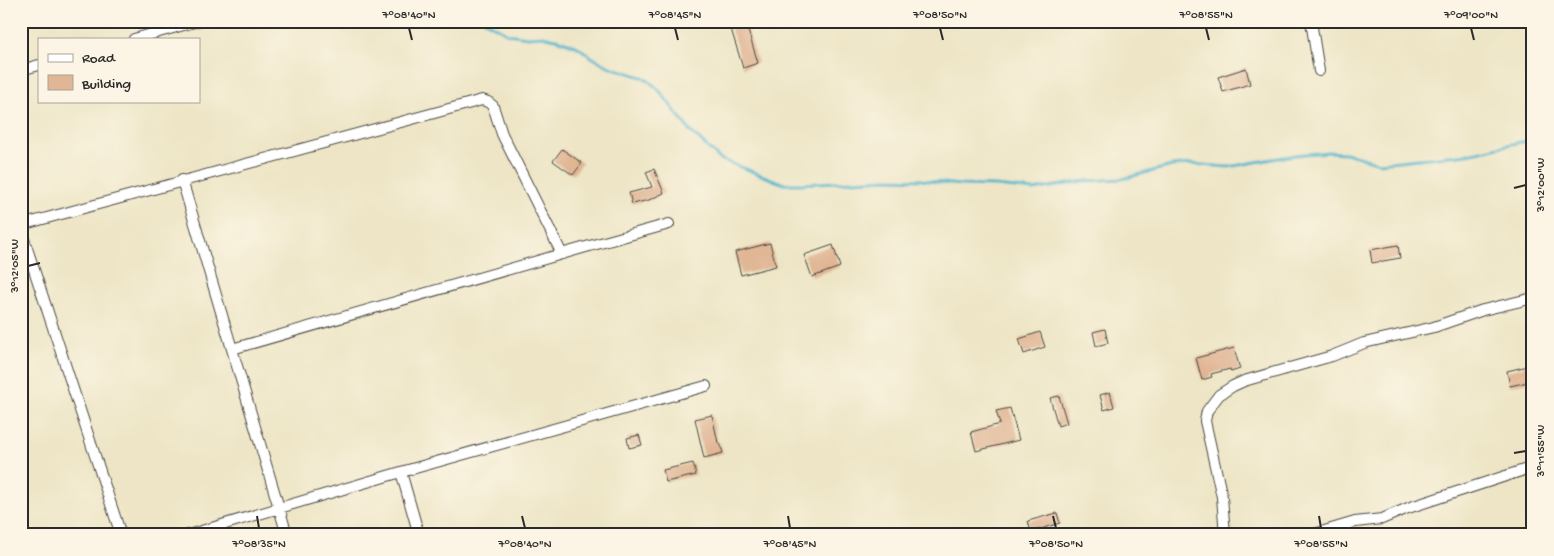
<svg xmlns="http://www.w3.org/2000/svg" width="1554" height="556" font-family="'Gochi Hand',sans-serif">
	<rect width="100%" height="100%" fill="#fcf5e5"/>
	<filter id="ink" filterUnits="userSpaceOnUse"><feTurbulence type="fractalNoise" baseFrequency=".02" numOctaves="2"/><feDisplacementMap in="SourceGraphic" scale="10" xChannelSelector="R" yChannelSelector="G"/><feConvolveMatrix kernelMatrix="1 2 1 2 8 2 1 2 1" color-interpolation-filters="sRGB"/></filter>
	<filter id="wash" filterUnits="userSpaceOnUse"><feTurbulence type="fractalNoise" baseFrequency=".0096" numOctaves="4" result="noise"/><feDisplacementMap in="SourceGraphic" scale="20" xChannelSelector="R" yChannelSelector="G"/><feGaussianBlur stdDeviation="1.12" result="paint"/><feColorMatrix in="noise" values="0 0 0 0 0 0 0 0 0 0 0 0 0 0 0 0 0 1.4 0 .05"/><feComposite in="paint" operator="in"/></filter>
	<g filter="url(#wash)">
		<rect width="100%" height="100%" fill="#ede5c5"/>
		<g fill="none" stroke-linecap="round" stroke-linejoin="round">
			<!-- stream -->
			<path stroke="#4db2cc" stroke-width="3" d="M485,21L508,34L527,37L543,36L560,40L578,47L593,58L610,67L645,78L658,89L691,132L720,159L784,184H801L887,179L922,180L959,185L996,186L1034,190L1084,181L1122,179L1172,166L1190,164L1228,167L1295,155L1328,152L1346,153L1379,163L1468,154L1521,142L1533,141"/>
		</g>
		<g id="blocks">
			<!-- building -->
			<path fill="#e0b694" d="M746,24L758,63L743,68L731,29Z
				M1246,68L1250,84L1223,92L1218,77Z
				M562,149L582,163L573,175L553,161Z
				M654,169L664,193L649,200L632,204L629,193L652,187L646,172Z
				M770,243L776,266L741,275L735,252Z
				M833,245L840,267L812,277L804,255Z
				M1398,245L1400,258L1372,263L1370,250Z
				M1105,329L1108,343L1096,346L1093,332Z
				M1040,332L1045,347L1024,354L1019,339Z
				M1234,348L1240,369L1231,372L1230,369L1211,374L1212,377L1202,380L1196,358Z
				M1528,366L1532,381L1510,386L1507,371Z
				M1110,392L1114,407L1104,410L1100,395Z
				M1059,396L1067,423L1058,426L1050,398Z
				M1010,408L1019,440L976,451L971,432L1000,424L996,411Z
				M712,415L718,443H720L723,453L704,458L695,419Z
				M639,435L642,445L629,448L627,438Z
				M693,463L696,475L666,482L663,470Z
				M1057,513L1060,523L1031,532L1028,521Z"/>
		</g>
	</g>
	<g filter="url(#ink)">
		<use href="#blocks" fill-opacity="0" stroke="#484742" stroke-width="1"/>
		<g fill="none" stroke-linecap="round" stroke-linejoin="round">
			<!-- street casing -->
			<g stroke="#484742" stroke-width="12">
				<path id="street" d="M1311,21L1319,71
					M134,39L198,21
					M21,70L39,65
					M182,180L287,535
					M21,225L482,100L488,102L493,106L502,134L562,254
					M21,230L121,535
					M232,349L586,247L669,224
					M401,472L419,535
					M188,535L401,472L706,386
					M1225,535L1222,497L1205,421L1207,411L1219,395L1233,386L1244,381L1332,356L1364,343L1434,327L1483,310L1533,298
					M1311,535L1355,522L1382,519L1408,508L1533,467"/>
			</g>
			<!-- street -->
			<use href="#street" stroke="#fff" stroke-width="10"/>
		</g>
	</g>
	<!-- ticks -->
	<path fill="none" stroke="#2b2b2b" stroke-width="2" d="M409,28L412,40M675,28L678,40M940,28L943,40M1206,28L1209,40M1471,28L1474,40M1514,188L1526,185M28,266L40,263M1514,453L1526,451M257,516L259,528M522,516L525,528M788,516L790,528M1053,516L1056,528M1319,516L1321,528"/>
	<!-- margin -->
	<rect width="1554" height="556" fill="none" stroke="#fcf5e5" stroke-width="55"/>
	<!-- legend -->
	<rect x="38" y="38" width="162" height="65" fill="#fcf5e5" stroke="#a8a49b"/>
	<rect x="48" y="54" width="25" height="8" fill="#ffffff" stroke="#a8a49b"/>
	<text x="82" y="62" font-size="15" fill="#2b2b2b">Road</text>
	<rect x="48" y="75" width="25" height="15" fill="#e0b694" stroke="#a8a49b"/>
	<text x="82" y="88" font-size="15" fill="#2b2b2b">Building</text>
	<rect x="28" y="28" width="1498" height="500" fill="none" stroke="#2b2b2b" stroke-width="2"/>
	<g font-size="12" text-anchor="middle" fill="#2b2b2b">
		<text x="409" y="18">7°08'40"N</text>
		<text x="675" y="18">7°08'45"N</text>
		<text x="940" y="18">7°08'50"N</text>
		<text x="1206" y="18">7°08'55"N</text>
		<text x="1471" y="18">7°09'00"N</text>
		<text transform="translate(1540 185) rotate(-90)" y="4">3°12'00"W</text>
		<text transform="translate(14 266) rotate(-90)" y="4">3°12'05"W</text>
		<text transform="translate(1540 451) rotate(-90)" y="4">3°11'55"W</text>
		<text x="259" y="547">7°08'35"N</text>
		<text x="525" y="547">7°08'40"N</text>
		<text x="790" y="547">7°08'45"N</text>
		<text x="1056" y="547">7°08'50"N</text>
		<text x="1321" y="547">7°08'55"N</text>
	</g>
</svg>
